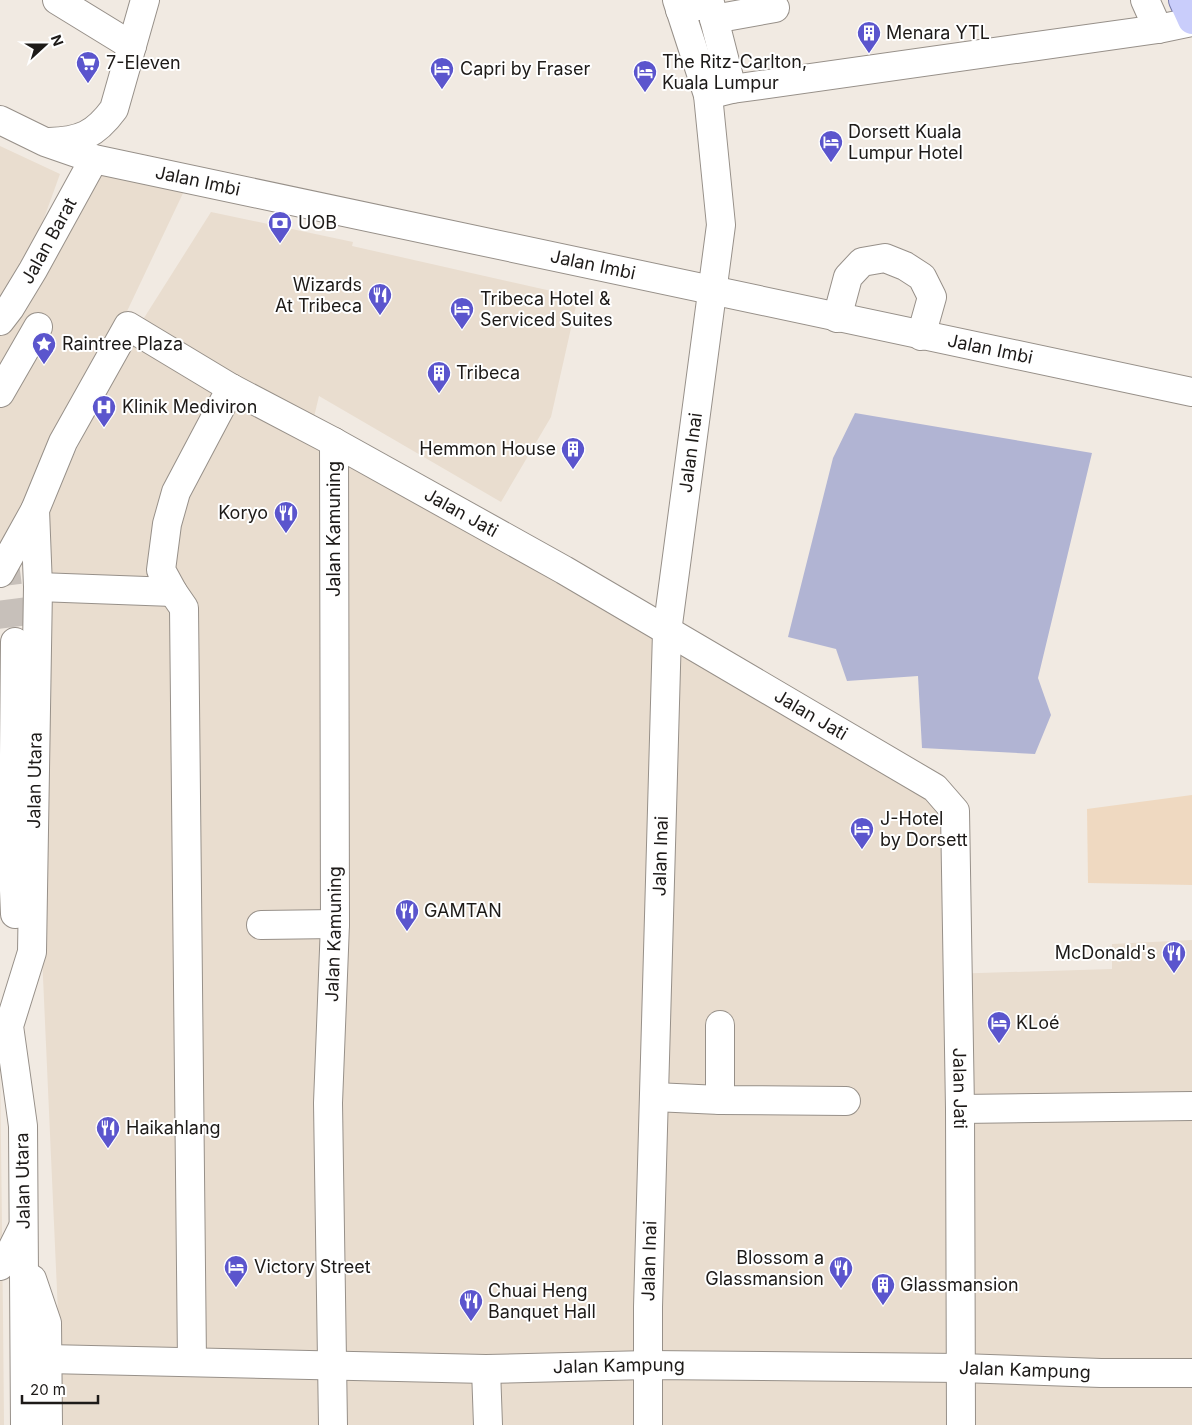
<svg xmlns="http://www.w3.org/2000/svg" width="1192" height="1425" font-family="Inter,sans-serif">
	<rect width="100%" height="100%" fill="#f1eae2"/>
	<!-- built -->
	<path fill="#e9ddcf" d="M0,146L60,174L26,268L0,303Z
		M97,169L185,189L0,579V330Z
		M211,212L353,242L352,246L578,297L551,417L501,502L319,396L309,438L928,796L945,815L948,974L1112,969V944L1192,940V1425H63L42,955L45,511L144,318Z
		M0,1057L3,1315L4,1425H0Z"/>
	<!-- green -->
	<path fill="#efd9c1" d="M1192,795V885L1088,883L1087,809Z"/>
	<!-- water -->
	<path fill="#b1b4d3" d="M855,413L1092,453L1038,678L1051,715L1035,754L922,748L918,676L847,681L836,649L788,637L833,458Z"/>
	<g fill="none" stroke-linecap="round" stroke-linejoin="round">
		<!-- minor-tunnel -->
		<path stroke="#c7c0ba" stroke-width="28" stroke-dasharray="28 14" stroke-linecap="butt" d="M0,559L6,571L15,642"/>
		<!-- minor casing -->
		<g stroke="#979089" stroke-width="30">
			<g id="minor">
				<path d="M57,0L132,46"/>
				<path d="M1145,0L1158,29"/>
				<path d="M680,10L710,3L732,89"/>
				<path d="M714,19L775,8"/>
				<path d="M708,95L732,89L1158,29L1192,22"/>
				<path id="s1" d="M0,120L45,142L94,159L1192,392"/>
				<path d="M49,142C80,141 95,135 114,109L145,0"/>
				<path d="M837,318L848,277L862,262L885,258L905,266L922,277L932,297L921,336"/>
				<path id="s2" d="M0,321L10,308L33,270L94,159"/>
				<path d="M0,393L38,327"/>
				<path d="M0,573L35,510"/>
				<path d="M38,587L173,592L161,570L167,524L176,492L231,388"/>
				<path d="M173,592L184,608L192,1362"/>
				<path d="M15,642L13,867L15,914"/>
				<path d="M261,925L335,924"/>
				<path d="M720,1025V1100"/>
				<path d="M654,1097L720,1100L846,1101"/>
				<path d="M960,1109L1192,1106"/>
				<path d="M0,1266L9,1255L23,1227"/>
				<path d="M32,1279L47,1323L48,1425"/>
				<path id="s3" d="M47,1359L486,1369L648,1365L961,1368L1101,1373H1192"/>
				<path d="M486,1369L488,1425"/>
				<path id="s4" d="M25,1425L23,1126L9,1026L32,952L38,587L35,510L63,442L128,326L231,388L334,442L564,570L935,788L955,811L960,1109L961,1425"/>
				<path id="s5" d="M333,1425L328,1103L335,924L334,442"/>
				<path id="s6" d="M648,1425V1307L667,632L721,225L708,95L677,0"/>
			</g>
		</g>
		<!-- major casing -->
		<g stroke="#7578aa" stroke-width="30">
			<path id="major" d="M1183,0L1192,20"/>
		</g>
		<!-- minor -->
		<use href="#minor" stroke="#fff" stroke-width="28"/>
		<!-- major -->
		<use href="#major" stroke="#c9cdfb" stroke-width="28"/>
	</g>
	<!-- icons -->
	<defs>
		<g id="building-pin" transform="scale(1.25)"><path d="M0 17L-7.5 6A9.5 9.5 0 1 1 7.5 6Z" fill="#5b55cd" stroke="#fff"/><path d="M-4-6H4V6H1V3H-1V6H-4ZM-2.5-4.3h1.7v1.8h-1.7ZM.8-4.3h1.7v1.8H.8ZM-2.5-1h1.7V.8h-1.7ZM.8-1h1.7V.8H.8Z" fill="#fff"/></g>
		<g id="supermarket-pin" transform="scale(1.25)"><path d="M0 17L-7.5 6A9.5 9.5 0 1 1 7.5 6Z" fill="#5b55cd" stroke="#fff"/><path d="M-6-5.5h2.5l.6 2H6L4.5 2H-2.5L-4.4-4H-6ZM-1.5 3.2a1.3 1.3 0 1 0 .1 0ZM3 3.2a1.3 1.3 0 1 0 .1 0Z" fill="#fff"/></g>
		<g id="hotel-pin" transform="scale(1.25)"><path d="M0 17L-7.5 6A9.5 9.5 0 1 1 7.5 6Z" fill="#5b55cd" stroke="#fff"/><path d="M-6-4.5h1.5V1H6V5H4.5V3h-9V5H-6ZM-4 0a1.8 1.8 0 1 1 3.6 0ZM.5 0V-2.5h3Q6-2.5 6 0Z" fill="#fff"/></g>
		<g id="bank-pin" transform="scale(1.25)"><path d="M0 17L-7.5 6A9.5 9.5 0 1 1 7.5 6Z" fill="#5b55cd" stroke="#fff"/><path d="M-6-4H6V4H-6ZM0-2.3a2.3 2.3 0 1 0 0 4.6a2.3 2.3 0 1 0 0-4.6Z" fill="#fff"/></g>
		<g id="restaurant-pin" transform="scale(1.25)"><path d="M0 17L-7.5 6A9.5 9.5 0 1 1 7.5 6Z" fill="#5b55cd" stroke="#fff"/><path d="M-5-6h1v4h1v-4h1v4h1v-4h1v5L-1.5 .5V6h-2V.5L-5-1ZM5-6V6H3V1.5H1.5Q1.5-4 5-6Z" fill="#fff"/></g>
		<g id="sight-pin" transform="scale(1.25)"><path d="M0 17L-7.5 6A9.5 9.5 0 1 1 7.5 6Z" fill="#5b55cd" stroke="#fff"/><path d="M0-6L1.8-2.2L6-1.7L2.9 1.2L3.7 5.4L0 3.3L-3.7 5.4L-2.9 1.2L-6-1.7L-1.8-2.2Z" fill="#fff"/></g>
		<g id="hospital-pin" transform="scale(1.25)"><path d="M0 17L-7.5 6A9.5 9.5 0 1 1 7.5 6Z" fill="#5b55cd" stroke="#fff"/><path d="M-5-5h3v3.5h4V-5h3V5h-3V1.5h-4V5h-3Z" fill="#fff"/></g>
	</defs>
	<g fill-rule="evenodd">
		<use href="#building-pin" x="869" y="33"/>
		<use href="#supermarket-pin" x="88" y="63"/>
		<use href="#hotel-pin" x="442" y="69"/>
		<use href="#hotel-pin" x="645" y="72"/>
		<use href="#hotel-pin" x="831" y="142"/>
		<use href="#bank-pin" x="280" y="223"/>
		<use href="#restaurant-pin" x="380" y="295"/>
		<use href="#hotel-pin" x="462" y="309"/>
		<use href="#sight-pin" x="44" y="344"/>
		<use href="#building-pin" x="439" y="373"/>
		<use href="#hospital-pin" x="104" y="407"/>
		<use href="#building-pin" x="573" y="449"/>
		<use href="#restaurant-pin" x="286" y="513"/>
		<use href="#hotel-pin" x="862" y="829"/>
		<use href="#restaurant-pin" x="407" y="911"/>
		<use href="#restaurant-pin" x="1174" y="953"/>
		<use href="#hotel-pin" x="999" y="1023"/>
		<use href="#restaurant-pin" x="108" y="1128"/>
		<use href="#hotel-pin" x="236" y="1267"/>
		<use href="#restaurant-pin" x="841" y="1268"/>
		<use href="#building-pin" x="883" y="1285"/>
		<use href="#restaurant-pin" x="471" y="1301"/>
	</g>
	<g text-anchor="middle" stroke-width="4" stroke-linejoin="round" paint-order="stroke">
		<!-- poi labels -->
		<g font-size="18" fill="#1d1a18" stroke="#fff" text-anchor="start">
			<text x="886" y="39">Menara YTL</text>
			<text x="662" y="68">The Ritz-Carlton,<tspan x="662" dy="21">Kuala Lumpur</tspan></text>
			<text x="106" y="69">7-Eleven</text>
			<text x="460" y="75">Capri by Fraser</text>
			<text x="848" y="138">Dorsett Kuala<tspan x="848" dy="21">Lumpur Hotel</tspan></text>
			<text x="298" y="229">UOB</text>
			<text x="362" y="291" text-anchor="end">Wizards<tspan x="362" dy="21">At Tribeca</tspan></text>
			<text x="480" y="305">Tribeca Hotel &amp;<tspan x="480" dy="21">Serviced Suites</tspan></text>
			<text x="62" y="350">Raintree Plaza</text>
			<text x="456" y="379">Tribeca</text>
			<text x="122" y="413">Klinik Mediviron</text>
			<text x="556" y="455" text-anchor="end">Hemmon House</text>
			<text x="268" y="519" text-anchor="end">Koryo</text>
			<text x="880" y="825">J-Hotel<tspan x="880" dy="21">by Dorsett</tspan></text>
			<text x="424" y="917">GAMTAN</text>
			<text x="1156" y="959" text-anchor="end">McDonald's</text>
			<text x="1016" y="1029">KLoé</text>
			<text x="126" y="1134">Haikahlang</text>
			<text x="824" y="1264" text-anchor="end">Blossom a<tspan x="824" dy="21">Glassmansion</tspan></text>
			<text x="254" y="1273">Victory Street</text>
			<text x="900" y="1291">Glassmansion</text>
			<text x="488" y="1297">Chuai Heng<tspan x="488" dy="21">Banquet Hall</tspan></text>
		</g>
		<!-- street labels -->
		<g font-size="18" fill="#1d1a18" stroke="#fff">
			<text dy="6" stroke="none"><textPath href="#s1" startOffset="208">Jalan Imbi</textPath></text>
			<text dy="6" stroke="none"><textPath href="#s2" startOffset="94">Jalan Barat</textPath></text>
			<text dy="6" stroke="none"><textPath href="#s1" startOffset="612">Jalan Imbi</textPath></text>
			<text dy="6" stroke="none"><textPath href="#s1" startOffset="1018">Jalan Imbi</textPath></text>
			<text dy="6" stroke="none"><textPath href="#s6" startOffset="974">Jalan Inai</textPath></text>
			<text dy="6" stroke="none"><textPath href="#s4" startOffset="1508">Jalan Jati</textPath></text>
			<text transform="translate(334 529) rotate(-90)" y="6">Jalan Kamuning</text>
			<text dy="6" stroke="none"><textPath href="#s4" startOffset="1912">Jalan Jati</textPath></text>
			<text dy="6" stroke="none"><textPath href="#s4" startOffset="649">Jalan Utara</textPath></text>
			<text dy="6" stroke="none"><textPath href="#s6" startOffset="569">Jalan Inai</textPath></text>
			<text dy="6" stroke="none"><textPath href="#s5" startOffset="491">Jalan Kamuning</textPath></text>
			<text dy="6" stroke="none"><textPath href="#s4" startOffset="2364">Jalan Jati</textPath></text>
			<text transform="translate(23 1181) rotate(-91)" y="6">Jalan Utara</text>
			<text dy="6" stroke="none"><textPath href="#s6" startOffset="164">Jalan Inai</textPath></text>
			<text dy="6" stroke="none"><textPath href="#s3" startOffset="572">Jalan Kampung</textPath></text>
			<text dy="6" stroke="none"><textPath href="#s3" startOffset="978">Jalan Kampung</textPath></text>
		</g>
	</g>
	<!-- north arrow -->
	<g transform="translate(45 45) rotate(69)" stroke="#ffffff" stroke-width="4" paint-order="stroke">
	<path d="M0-4L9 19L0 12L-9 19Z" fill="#1d1a18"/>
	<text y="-8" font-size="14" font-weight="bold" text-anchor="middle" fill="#1d1a18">N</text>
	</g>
	<!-- scale -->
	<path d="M22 1395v8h76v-8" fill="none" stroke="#1d1a18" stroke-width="2.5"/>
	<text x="30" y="1395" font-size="15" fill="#1d1a18" stroke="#ffffff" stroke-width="4" paint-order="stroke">20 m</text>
</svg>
